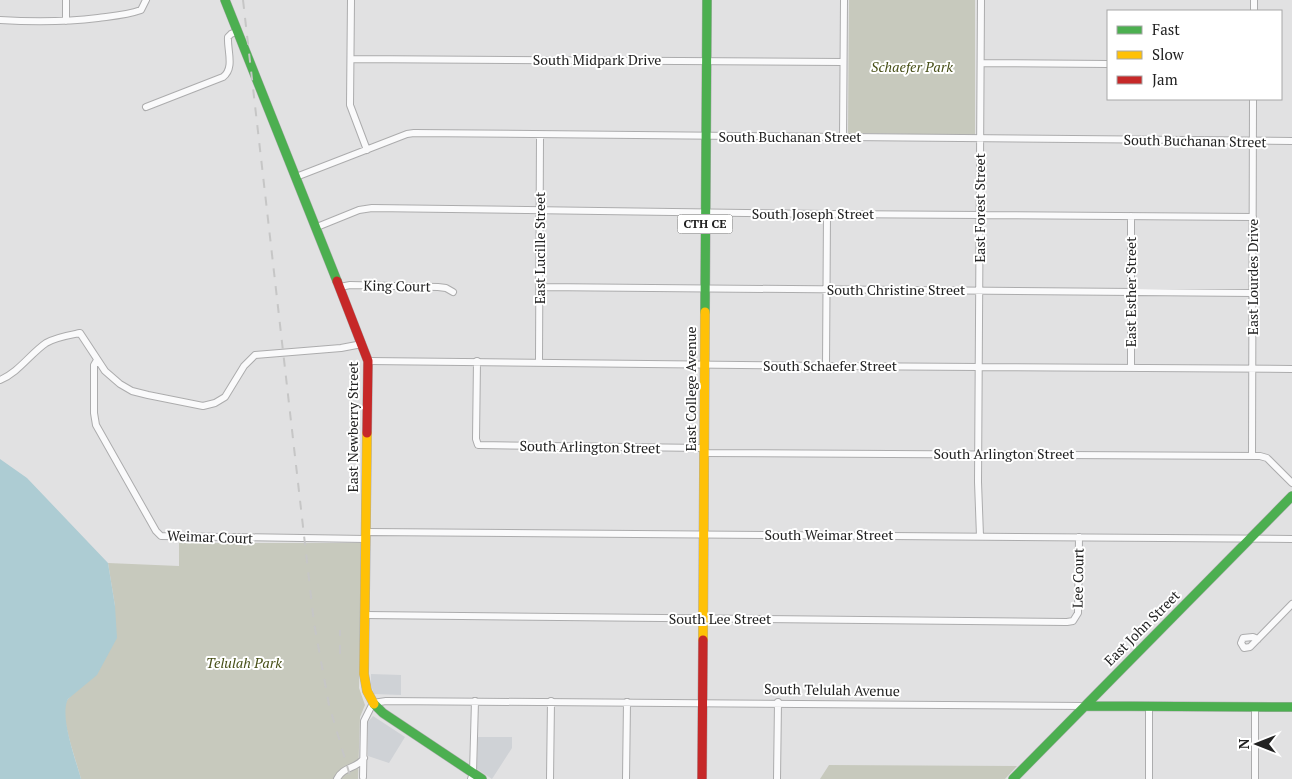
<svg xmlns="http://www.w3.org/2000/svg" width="1292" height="779" font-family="'PT Serif',serif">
	<rect width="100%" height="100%" fill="#e1e1e2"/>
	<!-- built -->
	<path fill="#cfd2d6" d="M371,674L401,675V695L374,694L371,685Z
		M373,716L405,737L389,763L368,756V722Z
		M478,737H512V748L492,779L477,769Z"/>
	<!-- green -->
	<path fill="#c7c9bd" d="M849,0H975V135L848,133Z
		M179,543H362L359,688L365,705L360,717L358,779H81C77,763 61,720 65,705C67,698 73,694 78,690L115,606L108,563L179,566Z
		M829,765L1017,766L1005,779H820Z"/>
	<!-- water -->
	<path fill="#adccd3" d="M0,459L27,478L108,563L115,606L117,638L97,675L68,699C59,716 76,760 81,779H0Z"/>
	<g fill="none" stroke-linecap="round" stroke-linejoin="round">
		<!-- street casing -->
		<g stroke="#acacad" stroke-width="8">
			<path id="street" d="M351,0L350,105L367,150
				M1254,11V0
				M0,20C33,22 65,22 98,18C113,16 127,15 141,10L146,0
				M66,21V0
				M351,59L843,62
				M981,63L1108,64
				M146,107L223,77C235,68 227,50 228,37L231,34L238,31
				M843,138L844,0
				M296,177L407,134L414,133L1292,141
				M317,227L359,210L372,208L827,214L1253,217
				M340,287L350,285L438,287L446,288L453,292
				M540,287L1253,293
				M97,360L94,365V413L96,425L156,531L161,536L366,539
				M368,361L826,366L1292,369
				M477,361L476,439L478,445L704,448
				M539,362L540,135
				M826,366L827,214
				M1131,368V216
				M0,380C19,372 30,354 46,343C56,337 70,335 80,333L105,371L120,384L132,391L148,395L203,406L215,403L225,397L244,366L255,355L341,348L362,344
				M704,453L1260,456L1267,458L1292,483
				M1252,456L1253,99
				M366,532L1292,539
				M980,536L978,482L981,0
				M365,615L1067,622L1073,621L1078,613L1079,537
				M1258,639L1253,637L1243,638L1241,643L1244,648L1250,647L1292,604
				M363,777L364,721L373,703L386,701L1085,706
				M337,779C343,766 357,769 364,758
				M471,779L473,773L475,701
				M550,779L551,701
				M626,779L627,702
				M777,779L778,702
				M1149,779V706
				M1255,779V707"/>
		</g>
		<!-- fast casing -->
		<g stroke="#acacad" stroke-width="10">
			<path id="fast" d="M225,0L337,281
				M705,312L707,0
				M374,704L383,713L482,779
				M1085,706L1292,707
				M1013,779L1292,496"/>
		</g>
		<!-- slow casing -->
		<g stroke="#acacad" stroke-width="10">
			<path id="slow" d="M367,433L364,674L367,691L374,704
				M703,640L705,312"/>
		</g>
		<!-- jam casing -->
		<g stroke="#acacad" stroke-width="10">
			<path id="jam" d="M337,281L368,361L367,433
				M702,779L703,640"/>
		</g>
		<!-- street -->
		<use href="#street" stroke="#fafafb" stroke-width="6"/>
		<!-- fast -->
		<use href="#fast" stroke="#4caf50" stroke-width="9"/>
		<!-- slow -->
		<use href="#slow" stroke="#ffc107" stroke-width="9"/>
		<!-- jam -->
		<use href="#jam" stroke="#c62828" stroke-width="9"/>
		<!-- rail -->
		<path stroke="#c6c6c6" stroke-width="2" stroke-dasharray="9 9" stroke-linecap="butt" d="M243,0L314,623L329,705L351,779
			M340,654V630"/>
	</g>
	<g text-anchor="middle" stroke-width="4" stroke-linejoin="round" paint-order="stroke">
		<!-- shield labels -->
		<rect fill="#fff" stroke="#646464" stroke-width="1" x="677.5" y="214.5" width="55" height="19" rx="4"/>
		<g font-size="12" font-weight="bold" fill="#222">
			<text x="705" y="228">CTH CE</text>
		</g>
		<!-- street labels -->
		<g font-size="14" fill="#222" stroke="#fff">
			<text x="597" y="65">South Midpark Drive</text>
			<text x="790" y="142">South Buchanan Street</text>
			<text transform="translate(1195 141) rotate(1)" y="5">South Buchanan Street</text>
			<text transform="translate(980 208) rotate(-90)" y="5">East Forest Street</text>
			<text x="813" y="219">South Joseph Street</text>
			<text transform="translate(540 248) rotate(-90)" y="5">East Lucille Street</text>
			<text transform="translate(1253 277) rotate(-90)" y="5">East Lourdes Drive</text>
			<text transform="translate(397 286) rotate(1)" y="5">King Court</text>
			<text x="896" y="295">South Christine Street</text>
			<text transform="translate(1131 292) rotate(-90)" y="5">East Esther Street</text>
			<text x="830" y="371">South Schaefer Street</text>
			<text transform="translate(691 389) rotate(-90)" y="5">East College Avenue</text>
			<text transform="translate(353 427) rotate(-90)" y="5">East Newberry Street</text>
			<text transform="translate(590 447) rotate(1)" y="5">South Arlington Street</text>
			<text x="1004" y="459">South Arlington Street</text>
			<text x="829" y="540">South Weimar Street</text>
			<text transform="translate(210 537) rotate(2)" y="5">Weimar Court</text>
			<text transform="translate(1078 578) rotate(-89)" y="5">Lee Court</text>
			<text x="720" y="624">South Lee Street</text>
			<text transform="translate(1142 628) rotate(-45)" y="5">East John Street</text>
			<text transform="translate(832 690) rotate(1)" y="5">South Telulah Avenue</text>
		</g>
		<!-- park labels -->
		<g font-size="14" font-style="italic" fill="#474f17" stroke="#fff">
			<text x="912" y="72">Schaefer Park</text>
			<text x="244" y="668">Telulah Park</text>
		</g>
	</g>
	<!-- legend -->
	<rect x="1107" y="10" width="175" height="90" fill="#ffffff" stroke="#a7a7a7"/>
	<rect x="1117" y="26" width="25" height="8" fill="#4caf50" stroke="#a7a7a7"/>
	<text x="1152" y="35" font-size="15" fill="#222222">Fast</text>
	<rect x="1117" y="51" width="25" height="8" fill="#ffc107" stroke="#a7a7a7"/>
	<text x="1152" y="60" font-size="15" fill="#222222">Slow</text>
	<rect x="1117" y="76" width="25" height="8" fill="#c62828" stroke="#a7a7a7"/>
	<text x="1152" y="85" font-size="15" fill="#222222">Jam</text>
	<!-- north arrow -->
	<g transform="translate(1257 744) rotate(270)" stroke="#ffffff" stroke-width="4" paint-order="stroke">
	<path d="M0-4L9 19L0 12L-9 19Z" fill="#222222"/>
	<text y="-8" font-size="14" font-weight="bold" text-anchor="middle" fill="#222222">N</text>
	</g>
</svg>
